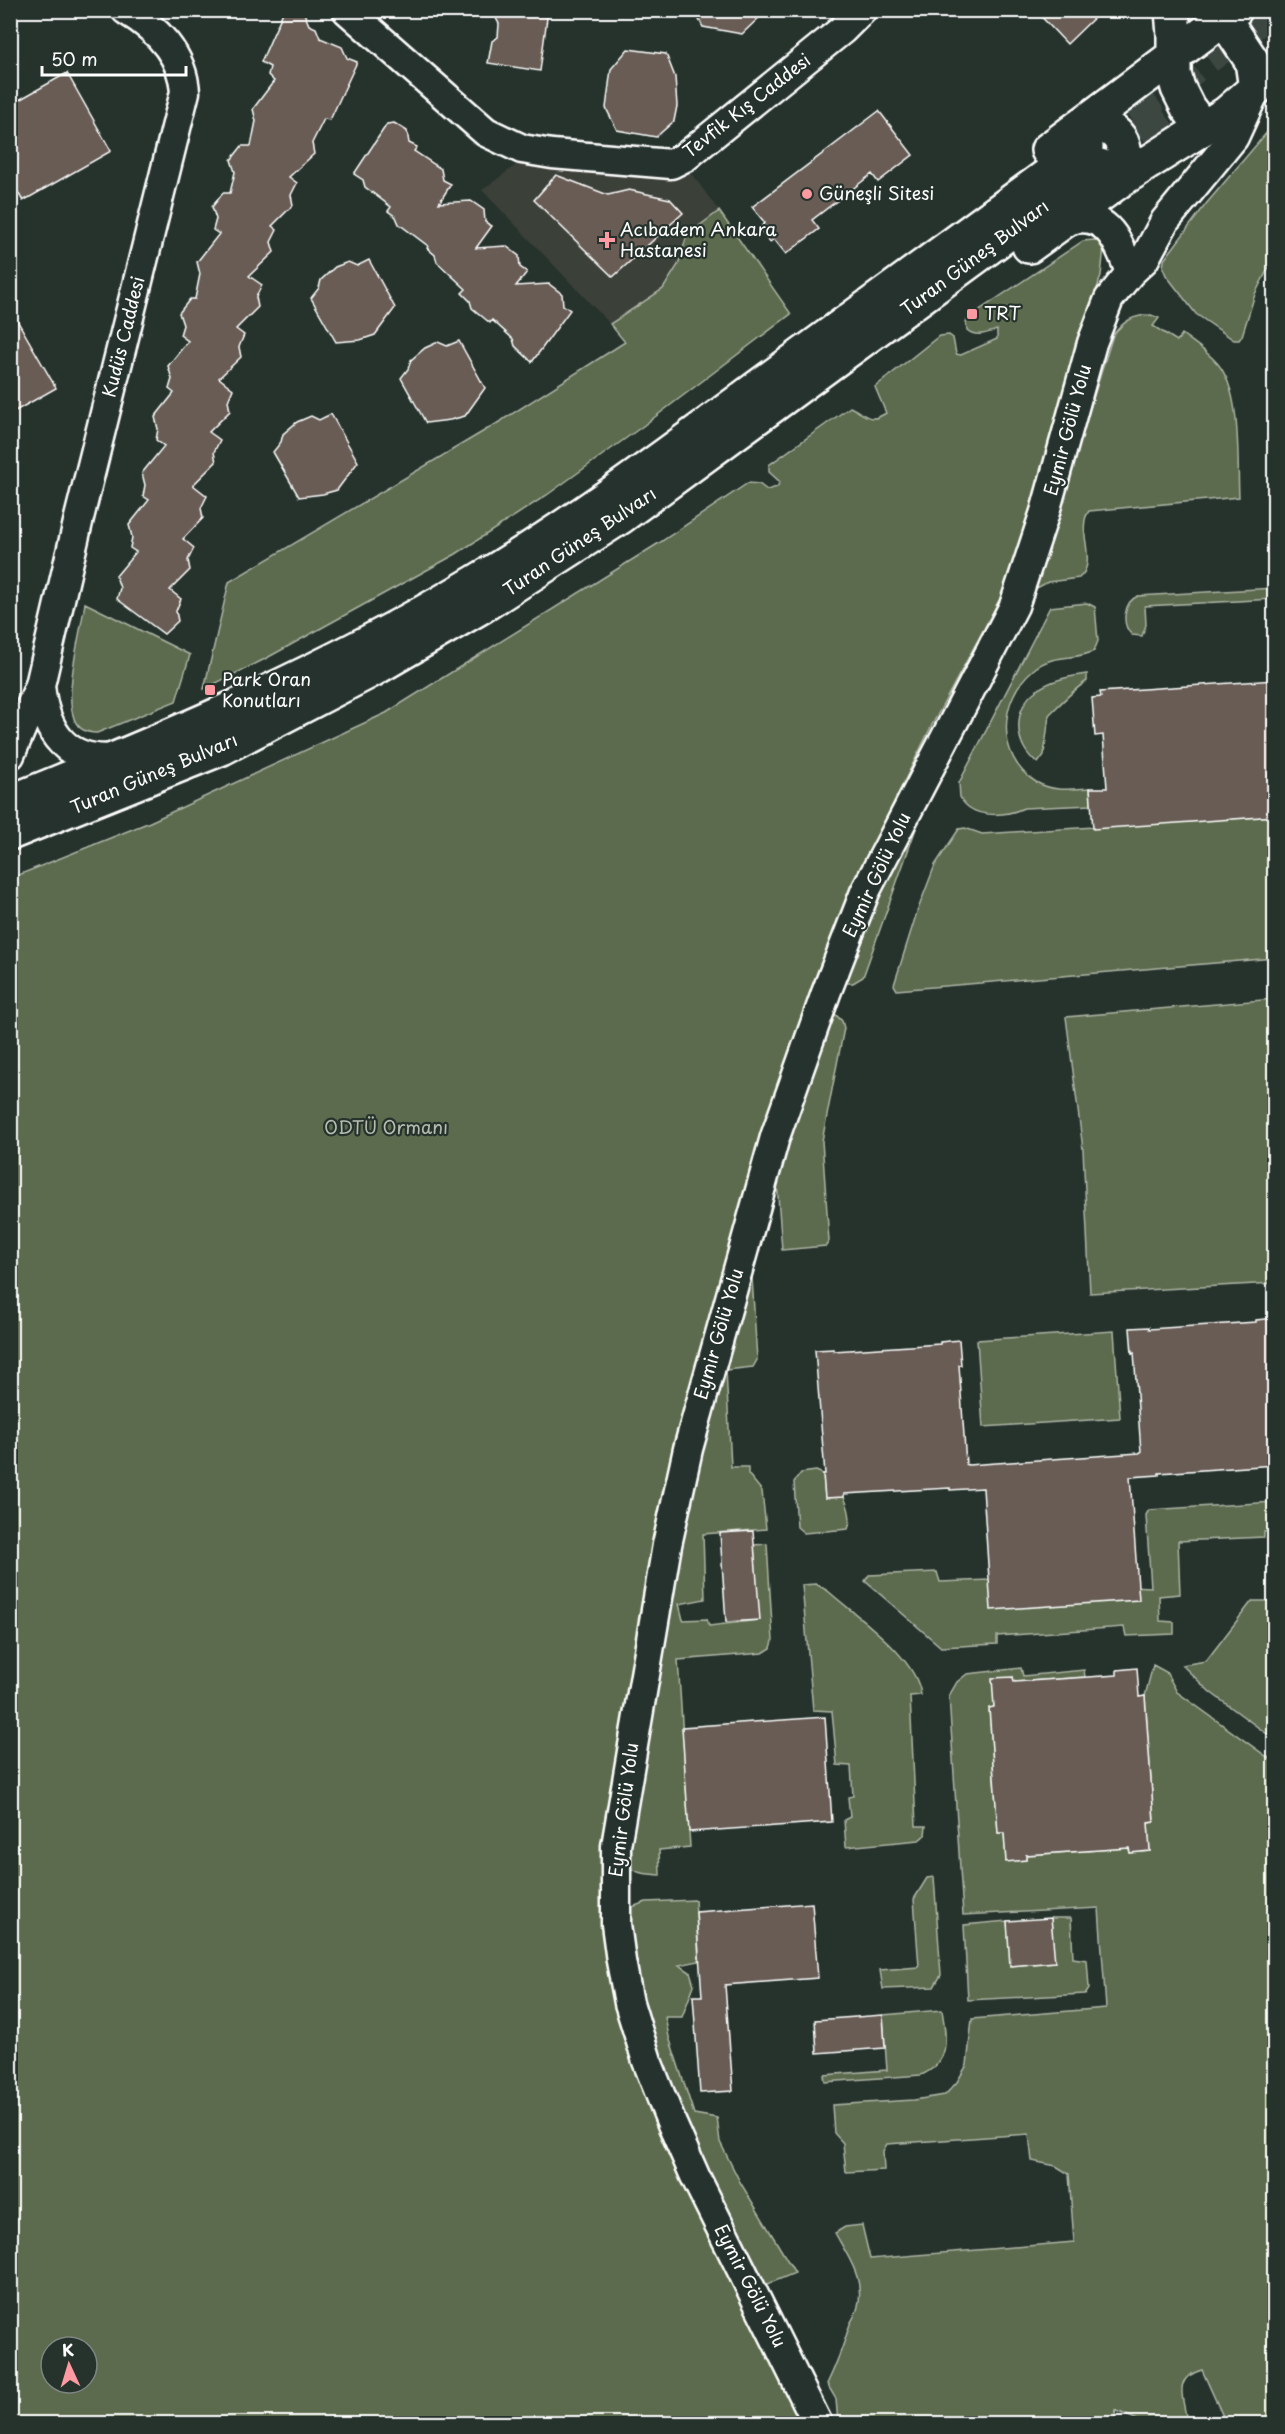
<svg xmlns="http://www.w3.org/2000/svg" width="1285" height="2434" font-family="'Playpen Sans',sans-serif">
	<rect width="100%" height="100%" fill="#26332d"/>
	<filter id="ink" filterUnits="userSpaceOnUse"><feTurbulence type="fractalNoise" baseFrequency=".0167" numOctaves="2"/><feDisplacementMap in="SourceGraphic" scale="12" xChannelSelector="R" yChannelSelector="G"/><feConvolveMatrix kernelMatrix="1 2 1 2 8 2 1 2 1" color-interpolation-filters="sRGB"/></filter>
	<g filter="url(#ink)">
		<!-- built -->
		<path fill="#3a3f39" d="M524,159L553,165L649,178L692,174L719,211L687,235L679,265L663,289L610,324L482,190Z"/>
		<!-- green -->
		<path fill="#5c6b4d" stroke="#aeb5a6" stroke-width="1.5" fill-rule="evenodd" d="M1274,124V257L1255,294L1242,336L1239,340H1234L1196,314L1166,275L1163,268L1164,260L1206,204Z
			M719,211L791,314L643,426L547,495L456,554L265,659L204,689L229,582L496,424L625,342L610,324L663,289L678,265L687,235Z
			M1094,240L1100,242L1104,247L1101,275L1036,498L1008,584L932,725L855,881L749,1227L627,1774L629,2003L818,2423L11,2424V878L150,822L386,713L659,543L748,483L759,484L767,490L777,487L780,482L769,472V465L850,407C867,415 869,424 886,413L875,387L939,336L949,335L953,338L956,354L961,355L997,339V330C987,333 976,338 967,330L966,322L969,317L1083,241ZM51,2347H87V2383H51Z
			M1151,315L1159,318L1153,326L1177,341L1182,334C1194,343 1208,352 1218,364C1242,393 1237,460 1239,497L1089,511C1075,529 1099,562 1079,578L1048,582L1033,590L1113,335C1124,321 1133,315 1151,315Z
			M1274,321V478L1268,361V347Z
			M1274,588V599L1145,606L1146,625L1142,636L1132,635C1121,625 1123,602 1138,596Z
			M85,603L190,655L176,701L97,733C85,733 76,728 73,715C65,689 81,631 85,603Z
			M1087,603L1095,607L1098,641L1094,651C1075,661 1052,653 1033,670C999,698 995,757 1036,782C1053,792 1071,789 1090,788L1091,805L1024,808C1004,817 971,819 960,797L959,783L1050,607Z
			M1087,674V681C1073,690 1061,703 1049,715L1044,755L1038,763C1013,747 1012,707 1037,690C1053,679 1069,677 1087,674Z
			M934,778L863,977L853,983H845L878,885Z
			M1274,816V958L897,990L894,985L917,912L935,865L959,829L965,828L982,834Z
			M1274,999V1283L1090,1293L1083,1149L1066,1017Z
			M833,1012L842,1021L844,1028L822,1141L829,1241L826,1246L782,1250L777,1182L779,1167Z
			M744,1277H752L757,1360L753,1367L726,1370L731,1467H748V1474L762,1491L766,1529L703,1534L705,1599L679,1604L683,1620L707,1619L709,1626L759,1620L754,1545L767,1544L773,1641L771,1648L763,1653L678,1660L690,1847L659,1850L660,1875C646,1874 635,1874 626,1864L675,1540Z
			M1114,1331L1120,1418L983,1427L977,1340Z
			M816,1471L823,1474L825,1498L844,1497C848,1506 852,1520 848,1529L804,1533L797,1527L794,1482L801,1473Z
			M1274,1502V1531L1264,1532V1537L1178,1541L1180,1594L1159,1596L1160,1621L1174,1622V1634L1126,1636L1124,1627L997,1636V1644L941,1647L865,1581L869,1575L937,1572L940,1582L989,1580L1151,1587L1146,1515L1149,1510Z
			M816,1584L828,1591C856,1616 917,1657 921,1695L910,1696L916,1826H926L925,1835L919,1840L846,1847L844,1820L850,1817L848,1797L853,1796L851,1766L837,1765L832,1711L813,1710L802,1585Z
			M1252,1601H1273L1274,1739L1210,1692L1182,1665L1206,1661Z
			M1153,1665L1166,1672L1177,1692L1274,1762V2423H1226L1202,2370C1170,2379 1185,2399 1187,2424L1144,2423L1115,2410L1117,2423H838L836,2399L827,2384C836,2365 843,2347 849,2327C851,2320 857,2314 858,2306C865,2280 848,2256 835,2233L845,2227L862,2225L870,2259L1074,2242L1069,2174L1056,2166L1032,2161L1029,2134L887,2144L883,2151L884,2170L846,2172L843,2143L834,2133L832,2105L914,2100L945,2095L957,2082L967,2065L972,2019L1106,2008L1099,1908L963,1915L949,1696L957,1682L967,1674L1021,1668L1023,1676L1084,1670L1085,1677L1014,1682L1013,1677L994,1707L989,1708L998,1833H1004L1006,1861L1026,1860V1855L1129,1848L1130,1853L1150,1851L1148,1823L1154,1822L1145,1696Z
			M934,1877L941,1975L934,1987L883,1989L880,1970L919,1967L914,1899L927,1878Z
			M695,1900L699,1961L679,1965L690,1972L694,1985L682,2017H665L669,2037L694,2114L717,2118L720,2142L740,2182L795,2273L758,2288L682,2129L626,1957L629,1908L646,1902Z
			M1051,1918H1071L1073,1958L1087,1960L1089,1988L1085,1994L968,2000L964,1925L1007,1921L1011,1966L1054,1962Z
			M942,2010C946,2037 952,2062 921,2075L825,2082L824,2075L887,2070L883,2015Z"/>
		<!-- building -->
		<path fill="#675c54" stroke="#fff" stroke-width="1.5" d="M284,10H297L304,13L309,25L316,28L320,38L342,47L347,58L357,62L330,120L324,119L312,143L314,154L289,177L297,183L291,195L293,205L272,226L277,230L271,242L274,252L249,276L262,285L256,297L258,307L236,329L244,335L239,347L241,357L219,378L233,389L228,401L230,411L209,432L220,440L214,452L216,462L193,485L207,496L201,508L203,518L183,539L194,548L188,560L190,570L170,590L181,599L176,611L178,621L164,634L117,599L120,588L116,576L136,552L130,548L132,537L129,525L149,500L143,496L145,485L142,473L164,446L156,440L158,429L155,417L174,393L169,389L172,379L168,366L188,341L180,335L183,325L179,313L190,299H195L200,274L197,262L219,234L213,230L216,219L212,207L223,193H230L235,172L231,160L242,146H251L256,121L253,109L274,81L268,75L270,67L261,62Z
			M492,10H548L540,71L488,63L492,41L498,37L499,24Z
			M694,10H767L742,34L703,27Z
			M1035,10H1102L1067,44Z
			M628,49L666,54L675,77L677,106L674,121L656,137L617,130L606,108L611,69Z
			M67,73L111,151L23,201L10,179V105Z
			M879,111L913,155L878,182L872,174L812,220L819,229L786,254L774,239L770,242L759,228L765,223L752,207Z
			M394,123L407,131L409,143L417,147L414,151L441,169L443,180L451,184L439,203L471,201L484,210L485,222L492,226L476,248L506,246L519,256L520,267L527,272L516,286L549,284L562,294L563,305L570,310L532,362L515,346L513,339L492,320L490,323L472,308L470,301L462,293L466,289L437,262L435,255L427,248L428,246L399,224L396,217L388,211L391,207L365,187L363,180L354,174L387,124Z
			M556,175L608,195L629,190L670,199L683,213L613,277L534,200Z
			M369,260L395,308L375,335L360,340L336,342L311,298L319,288L321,280L335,267L348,262L357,266Z
			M10,308L56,388L10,414Z
			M459,341L485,388L465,416L450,420L426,423L401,378L408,369L411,360L425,348L438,342L447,346Z
			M331,414L358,462L337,490L323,494L299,497L273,452L281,442L283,434L297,422L311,416L319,420Z
			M1275,680V816L1093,829L1090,788H1107L1103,735L1095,736L1092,698L1101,697L1100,692Z
			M1275,1318V1465L1159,1473V1475L1130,1477L1139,1600L991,1610L983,1488L950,1490V1488L844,1494V1497L825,1498L823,1474H825L815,1350L834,1349V1351L940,1344V1342L959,1340L961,1365H959L966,1464L968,1465L1139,1453L1141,1452L1134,1352L1132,1353L1130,1328L1149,1327V1329L1256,1322V1320Z
			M753,1531L760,1620L726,1622L720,1533Z
			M1137,1668L1139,1697L1145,1696L1154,1822L1148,1823L1150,1851L1130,1853L1129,1848L1026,1855V1860L1006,1862L1004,1833H998L989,1708L994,1707L992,1678L1013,1677L1014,1682L1117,1675V1670Z
			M825,1717L832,1822L689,1832L682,1727Z
			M812,1903L818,1978L725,1985L733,2091L700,2093L693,1996H702L696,1912Z
			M1051,1918L1055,1962L1010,1966L1007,1921Z
			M883,2015L885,2048L817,2053L815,2020Z"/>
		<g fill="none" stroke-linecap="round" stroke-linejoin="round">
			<!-- major-tunnel -->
			<path stroke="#3c4742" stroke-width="33" stroke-dasharray="33 16" stroke-linecap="butt" d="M1089,145L1271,10
				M1101,165L1194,95"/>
			<!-- minor casing -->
			<g stroke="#fff" stroke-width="33">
				<path id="minor" d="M347,10L486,132L522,149L552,154L671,164L685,157L842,30L862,10
					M1061,223C1104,206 1118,238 1130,273
					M40,685C45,734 67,764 118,758
					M10,755L40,685L79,518L185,92C183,55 156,28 126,10
					M818,2424L695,2176L672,2124L647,2061L629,2003L621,1961L616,1924V1846L667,1545L688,1449L775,1137L826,993L865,892L1014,606L1045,512L1092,343L1109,299L1130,273L1144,260L1165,221L1234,137L1256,89"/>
			</g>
			<!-- major casing -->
			<g stroke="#fff" stroke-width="38">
				<path id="major" d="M1172,10L1174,35V74L1178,88L1188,108L1203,128
					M1218,10L1252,61L1256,89
					M1080,127C1119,119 1134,147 1119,181
					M1048,150L1235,10
					M1029,246L1119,181L1227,113L1274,72
					M10,802C170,738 328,671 476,582C574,524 666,455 758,387C867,307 977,227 1086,147
					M10,833L222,748L372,670L482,606L622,516L1100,166"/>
			</g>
			<!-- minor -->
			<use href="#minor" stroke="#26332d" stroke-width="28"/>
			<!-- major -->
			<use href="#major" stroke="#26332d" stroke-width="33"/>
		</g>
	</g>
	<!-- markers -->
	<g fill="#ff9aa2" stroke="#26332d" stroke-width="2">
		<circle cx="807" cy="194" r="6"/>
		<path d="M604 231h6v6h6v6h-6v6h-6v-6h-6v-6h6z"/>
		<rect x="966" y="308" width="12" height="12" rx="3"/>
		<rect x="204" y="684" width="12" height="12" rx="3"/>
	</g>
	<g text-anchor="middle" stroke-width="4.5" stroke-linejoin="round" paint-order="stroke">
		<!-- street labels -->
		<g font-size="18" fill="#fff" stroke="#26332d">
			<text transform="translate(747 106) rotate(-38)" y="6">Tevfik Kış Caddesi</text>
			<text transform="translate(975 258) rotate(-37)" y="6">Turan Güneş Bulvarı</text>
			<text transform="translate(124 337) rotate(-76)" y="6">Kudüs Caddesi</text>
			<text transform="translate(1068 430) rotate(-75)" y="6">Eymir Gölü Yolu</text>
			<text transform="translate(580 542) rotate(-34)" y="6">Turan Güneş Bulvarı</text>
			<text transform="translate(154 774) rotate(-23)" y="6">Turan Güneş Bulvarı</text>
			<text transform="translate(877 875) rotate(-65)" y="6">Eymir Gölü Yolu</text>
			<text transform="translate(719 1334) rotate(-74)" y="6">Eymir Gölü Yolu</text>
			<text transform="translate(624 1810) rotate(-83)" y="6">Eymir Gölü Yolu</text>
			<text transform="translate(750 2286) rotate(63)" y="6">Eymir Gölü Yolu</text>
		</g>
		<!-- poi labels -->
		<g font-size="18" fill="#fff" stroke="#26332d" text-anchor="start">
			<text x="819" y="200">Güneşli Sitesi</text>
			<text x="620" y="236">Acıbadem Ankara<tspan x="620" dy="21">Hastanesi</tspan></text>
			<text x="984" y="320">TRT</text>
			<text x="222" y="686">Park Oran<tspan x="222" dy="21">Konutları</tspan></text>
		</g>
		<!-- park labels -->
		<g font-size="18" fill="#b6bcaf" stroke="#26332d">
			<text x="386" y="1134">ODTÜ Ormanı</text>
		</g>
	</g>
	<!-- margin -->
	<rect width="1285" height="2434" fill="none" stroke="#26332d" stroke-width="36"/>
	<rect x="18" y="18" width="1249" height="2398" fill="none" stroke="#fff" stroke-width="2" filter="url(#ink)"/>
	<!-- north arrow -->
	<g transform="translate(69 2365) rotate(356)"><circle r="28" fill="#26332d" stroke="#7d8581" stroke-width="1.5"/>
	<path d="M0-4.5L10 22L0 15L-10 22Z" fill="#ff9aa2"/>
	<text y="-9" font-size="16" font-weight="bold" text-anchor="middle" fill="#ffffff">K</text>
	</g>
	<!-- scale -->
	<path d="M42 66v9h144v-9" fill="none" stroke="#ffffff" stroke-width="3"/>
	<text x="51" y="66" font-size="18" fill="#ffffff" stroke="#26332d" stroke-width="4.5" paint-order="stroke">50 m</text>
</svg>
